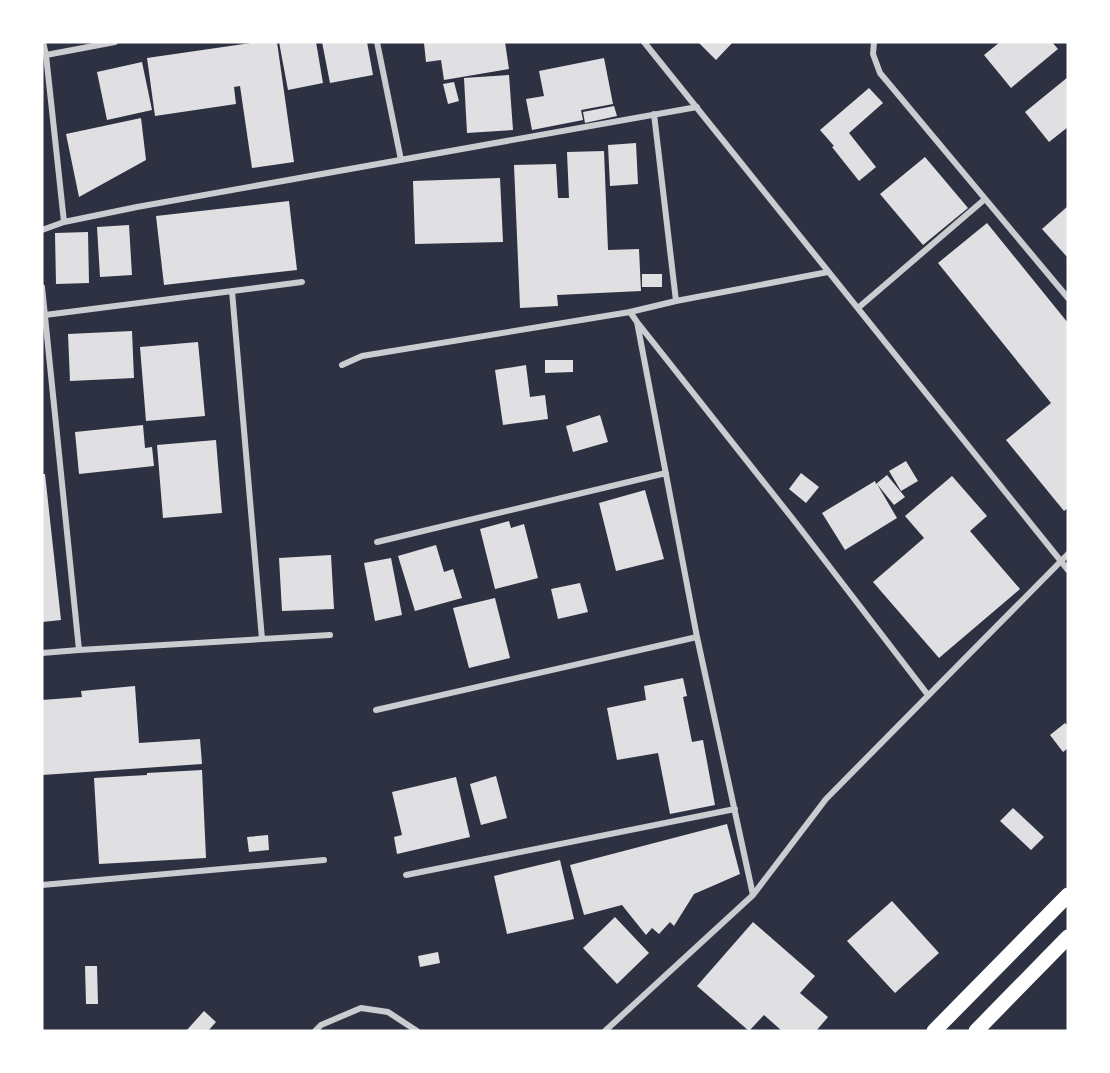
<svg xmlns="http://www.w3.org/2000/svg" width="1110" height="1073" font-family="Quicksand,sans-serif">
	<rect width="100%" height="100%" fill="#2d3142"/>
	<!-- building -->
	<path fill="#e0e0e3" d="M257,42H277L294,162L252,168L240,86L234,87L236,104L155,116L147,58Z
		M279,42H316L323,83L288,90Z
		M322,42H367L373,75L330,83Z
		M433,42H505L509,69L444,80L441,60L426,62L424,43Z
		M698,42H733L716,60Z
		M1000,42H1052L1058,49L1011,88L984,55Z
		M604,58L613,104L581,110L583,120L532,130L526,99L544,96L539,71Z
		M142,62L152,110L107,120L97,72Z
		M509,75L513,130L467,133L464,78Z
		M1068,77V127L1049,142L1025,112Z
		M454,82L459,101L448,104L443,84Z
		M869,88L883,103L849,133L876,167L859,181L832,147L834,146L820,130Z
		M614,106L617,116L585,123L583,112Z
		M141,118L146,160L79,197L66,134Z
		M636,143L638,184L610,186L608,145Z
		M604,151L608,250L639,249L641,291L557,295L558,306L520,308L514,165L556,164L558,198H569L567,152Z
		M925,157L968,208L923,245L880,194Z
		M500,178L503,242L415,244L413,181Z
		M289,201L297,270L164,285L156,216Z
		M1068,206V258L1042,229Z
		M987,223L1068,323V508L1064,511L1006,440L1051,403L938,263Z
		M129,225L132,275L100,277L97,227Z
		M88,232L89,283L56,284L55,233Z
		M642,274H662V287H642Z
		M132,331L134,378L70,381L68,334Z
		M198,342L205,416L146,421L140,347Z
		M545,360H573V372L545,373Z
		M526,365L530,397L545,395L548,419L503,425L495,370Z
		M600,415L608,442L573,452L566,426Z
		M143,425L145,448L152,447L154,466L79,474L75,432Z
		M216,440L222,513L163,518L157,445Z
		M906,461L918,481L901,491L889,471Z
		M801,473L819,487L806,503L789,489Z
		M42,474H45L61,620L42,622Z
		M887,475L905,497L894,505L877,484L897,518L845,550L822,513L875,481L876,484Z
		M952,476L987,516L970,531L1020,589L939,658L873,582L924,538L905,516Z
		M645,490L664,559L616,571L599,503Z
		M509,521L511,528L524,524L538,578L495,589L480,529Z
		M436,545L444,572L453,569L462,598L415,611L398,556Z
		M331,555L334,609L282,611L279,558Z
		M391,558L402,615L375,621L364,563Z
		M580,583L588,612L558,619L551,589Z
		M495,598L510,658L469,668L453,608Z
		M683,678L687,696L683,697L692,742L703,740L715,805L670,814L658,753L617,760L607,708L646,700L644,686Z
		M135,686L139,743L200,739L202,764L42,775V700L82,697L81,691Z
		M1065,723L1068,726V748L1063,752L1050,735Z
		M202,770L206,858L99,864L94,778L147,775V773Z
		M496,776L507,818L481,825L470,784Z
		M456,777L470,837L397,854L394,837L402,835L392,792Z
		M1013,808L1044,837L1031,850L1000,821Z
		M727,824L740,874L694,894L674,926L670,922L659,934L652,928L646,935L622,905L584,915L570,865Z
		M268,835L269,850L249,852L247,837Z
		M560,860L574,919L507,934L494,876Z
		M892,901L939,953L895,993L847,941Z
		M615,917L649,953L617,984L583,948Z
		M753,922L815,976L800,993L828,1017L816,1031H782L764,1015L749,1031L697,986Z
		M438,952L440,963L420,967L418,956Z
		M85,966H97L98,1004H86Z
		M204,1011L216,1022L208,1031H186Z"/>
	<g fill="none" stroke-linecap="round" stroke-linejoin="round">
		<!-- minor -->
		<path stroke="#caccd0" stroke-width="6" d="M43,42L46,55
			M377,42L401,160
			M644,42L1068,570
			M874,42L873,54L880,73L1068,298
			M654,114L676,301
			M64,222L46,55L115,42
			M42,230L64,222L137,207L697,107
			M42,287L79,650L42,653
			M232,291L262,639
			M858,308L985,199
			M630,312L637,322L796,523L928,695
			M45,315L302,282
			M637,322L697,637L753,895
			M342,365L362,356L630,312L676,301L828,272
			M377,542L666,473
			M79,650L330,635
			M376,710L697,637
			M406,875L735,809
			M42,885L324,860
			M315,1031L321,1025L361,1008L388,1012L417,1031
			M605,1031L753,895L826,799L1068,554"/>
		<!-- primary -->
		<path stroke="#fff" stroke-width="15" d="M934,1031L1068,895
			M976,1031L1068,937"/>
	</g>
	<!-- border -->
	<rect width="1110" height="1073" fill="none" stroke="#ffffff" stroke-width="87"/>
</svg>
